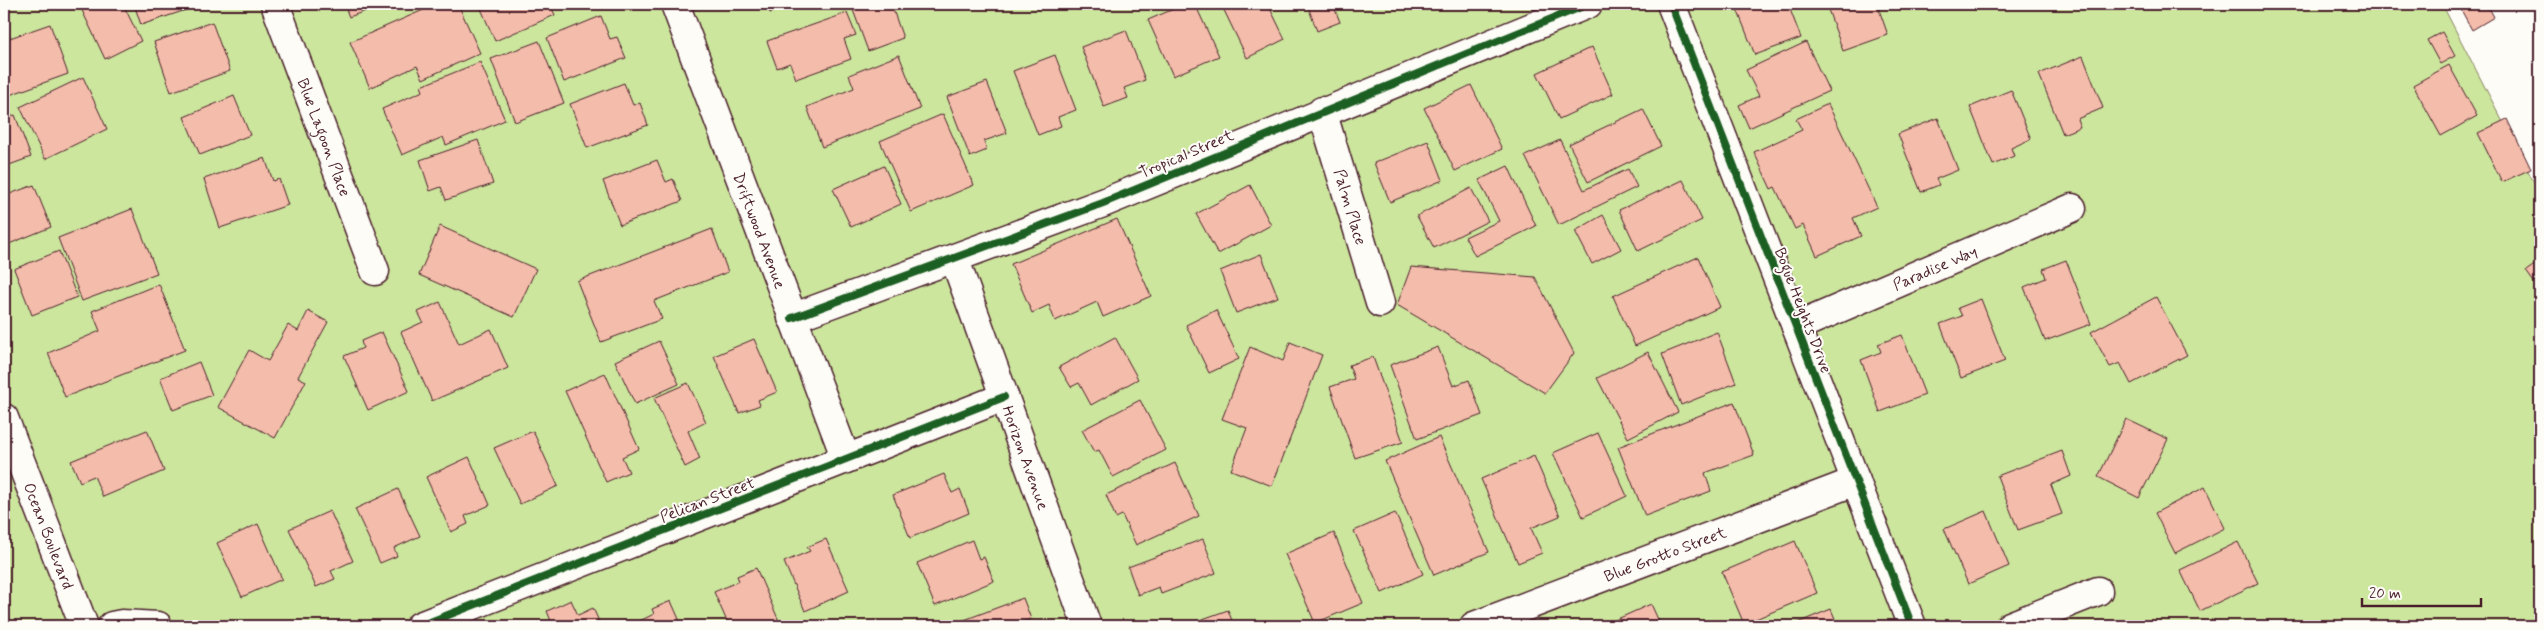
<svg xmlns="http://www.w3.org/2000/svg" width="2544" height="630" font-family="Mynerve,sans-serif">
	<rect width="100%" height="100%" fill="#fdfcf7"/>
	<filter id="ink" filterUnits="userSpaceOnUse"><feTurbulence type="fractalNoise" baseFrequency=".02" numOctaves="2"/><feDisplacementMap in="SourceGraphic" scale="10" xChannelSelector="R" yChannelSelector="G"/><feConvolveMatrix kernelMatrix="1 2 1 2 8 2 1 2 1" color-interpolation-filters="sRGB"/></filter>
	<g filter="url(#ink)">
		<!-- green -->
		<path fill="#cce69d" stroke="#8b8264" d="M4,4H2442L2540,194V626H4Z"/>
		<!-- building -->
		<path fill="#f4bcaa" stroke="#4a1f2b" d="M79,4H123L141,41L105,59Z
			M134,4H204L141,25Z
			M344,4H385L349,17Z
			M437,4H458L480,53L423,79L417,66L370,88L350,42Z
			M479,4H550L555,15L495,41Z
			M766,4H794L770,13Z
			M871,4H891L903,38L868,51L853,10Z
			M1185,4H1195L1219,56L1173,76L1148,20Z
			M1221,4H1268L1285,39L1247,58Z
			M1307,4H1342L1334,7L1340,22L1317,31Z
			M1735,4H1788L1801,38L1755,55Z
			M1826,4H1877L1888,35L1843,51Z
			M2458,4H2487L2494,17L2472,30Z
			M847,13L856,35L844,39L851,59L796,79L790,63L777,68L767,41Z
			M601,16L610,39L617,37L626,58L564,82L547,38Z
			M212,22L230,71L171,92L154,42Z
			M50,24L68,74L4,97V40Z
			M1126,30L1145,80L1124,88L1128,98L1104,107L1081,47Z
			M2442,32L2455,56L2440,64L2427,40Z
			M539,41L564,103L515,122L491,59Z
			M1806,42L1829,91L1749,128L1739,105L1759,96L1746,70Z
			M1592,47L1613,94L1559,119L1537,73Z
			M899,55L920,109L822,147L807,107L854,88L849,75Z
			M1055,55L1076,110L1058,117L1061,126L1038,135L1013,71Z
			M2083,56L2103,108L2077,119L2080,127L2063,134L2039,74Z
			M480,62L505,120L446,145L443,137L402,155L382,109L423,91L421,86Z
			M2449,65L2477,116L2441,136L2413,85Z
			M83,77L107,129L45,159L20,107Z
			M987,82L1007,133L984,141L987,150L970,157L947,97Z
			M624,83L633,105L640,103L648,125L587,148L570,104Z
			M1471,85L1502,149L1455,171L1424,108Z
			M2011,90L2031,139L2011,148L2014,156L1993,165L1970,107Z
			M234,96L250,135L200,155L184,117Z
			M1828,104L1877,207L1853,218L1861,236L1817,256L1803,225L1795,229L1775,187L1771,189L1754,152L1802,130L1796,119Z
			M1643,109L1661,146L1588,182L1569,144Z
			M943,114L974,185L911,212L880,141Z
			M15,115L31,157L4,167V119Z
			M1938,118L1958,170L1936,179L1939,185L1921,192L1898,134Z
			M2507,119L2531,169L2502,182L2478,133Z
			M478,140L493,184L446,200L441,187L430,191L420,160Z
			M1560,140L1584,190L1628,169L1637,187L1559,225L1525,156Z
			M1428,141L1443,180L1390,202L1374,163Z
			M265,158L273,181L279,179L288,205L220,228L204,179Z
			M657,160L666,182L673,179L682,201L620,225L603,181Z
			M884,166L901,204L851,227L833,189Z
			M1508,166L1536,226L1475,256L1465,237L1499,221L1479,180Z
			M1683,180L1702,220L1638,251L1619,210Z
			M34,185L51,227L4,246V196Z
			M1250,185L1271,225L1218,254L1196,214Z
			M1471,188L1488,221L1434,248L1417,216Z
			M132,209L157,273L82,301L58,238Z
			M1603,215L1621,249L1592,264L1575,231Z
			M1117,219L1151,296L1103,317L1097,302L1055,321L1049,305L1032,313L1011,264Z
			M440,226L536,269L514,317L419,275Z
			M712,229L728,272L654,301L662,319L601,342L577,281Z
			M59,251L77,297L32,315L14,269Z
			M1261,254L1278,297L1236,313L1220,271Z
			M1698,257L1720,307L1635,346L1613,296Z
			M2066,260L2091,324L2045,341L2024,287L2046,278L2043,269Z
			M2540,261V291L2526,271Z
			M1411,267L1535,277L1574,353L1545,393L1397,305Z
			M159,284L185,350L65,397L48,353L100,331L92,311Z
			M2156,297L2187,355L2131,384L2120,363L2110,367L2091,332Z
			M1981,299L2005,361L1961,378L1940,324L1962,316L1958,308Z
			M440,302L459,344L491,329L508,368L432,401L401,332L423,322L418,312Z
			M1216,310L1239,359L1209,373L1186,325Z
			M308,311L328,322L298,377L306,381L275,438L218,407L249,350L268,361L288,325L298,331Z
			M382,332L409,391L368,410L344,356L363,348L361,341Z
			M1717,332L1736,383L1681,405L1662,354Z
			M1902,335L1925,395L1880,412L1861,360L1881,352L1878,344Z
			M1115,337L1138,379L1091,405L1079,383L1071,387L1059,367Z
			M754,339L777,392L758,400L760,405L739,413L714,356Z
			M659,341L679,384L635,404L615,361Z
			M1290,342L1322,355L1272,486L1231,470L1247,428L1222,419L1250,347L1283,361Z
			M1438,347L1453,386L1469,380L1482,415L1417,439L1390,365Z
			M1648,352L1678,412L1628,438L1597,378Z
			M1373,357L1403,442L1355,458L1330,387L1354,379L1349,365Z
			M199,362L212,395L173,410L160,378Z
			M605,373L639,449L622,457L629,472L606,482L565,391Z
			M688,383L706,422L688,431L700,459L685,467L654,398Z
			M1140,400L1166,450L1113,477L1099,450L1094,452L1082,430Z
			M1734,402L1754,455L1705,473L1711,491L1645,516L1618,447Z
			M2126,419L2168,439L2139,498L2098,477Z
			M147,430L164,471L103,497L94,476L80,482L71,461Z
			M533,431L558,486L520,504L494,448Z
			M1598,433L1627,496L1583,517L1553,453Z
			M1439,437L1489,552L1434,575L1385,461Z
			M2062,451L2071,476L2051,485L2062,514L2018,530L1997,476Z
			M1534,456L1560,516L1531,528L1542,553L1518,563L1481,479Z
			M469,457L490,505L465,516L468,524L451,532L426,477Z
			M1175,463L1199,516L1136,545L1122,515L1116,518L1106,495Z
			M944,474L952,493L960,489L969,513L910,538L893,495Z
			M2205,487L2225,528L2175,553L2155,513Z
			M398,489L420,536L394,548L397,556L380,563L355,509Z
			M330,511L353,561L331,571L335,579L316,587L289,529Z
			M1986,511L2009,566L1968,584L1944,529Z
			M1395,513L1423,574L1382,593L1354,531Z
			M258,524L282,579L242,597L217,543Z
			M1334,533L1363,603L1315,623L1285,554Z
			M826,539L849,591L805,611L784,562L810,551L807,547Z
			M1203,539L1216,573L1161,594L1159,587L1138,595L1128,567Z
			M972,540L979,559L984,557L994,581L935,606L917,563Z
			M1795,541L1817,593L1744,624L1722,572Z
			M2238,542L2258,583L2200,611L2180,570Z
			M756,568L779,621L767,626H729L714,592L739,581L737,576Z
			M1023,598L1031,619L1017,624L1018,626H948Z
			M571,600L578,615L593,608L601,626H553L547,611Z
			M671,601L682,626H629L654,614L652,609Z
			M1651,604L1661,626H1604V625Z
			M1831,609L1838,626H1790Z
			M1228,610L1234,626H1183Z"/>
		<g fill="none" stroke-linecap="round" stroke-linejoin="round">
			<!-- minor casing -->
			<g stroke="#4a1f2b" stroke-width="31">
				<g id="minor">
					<path id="s1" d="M275,4L375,271"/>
					<path id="s2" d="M675,4L846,459"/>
					<path d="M1671,4L1912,626"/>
					<path id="s3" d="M1322,111L1380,303"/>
					<path id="s4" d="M955,260L1087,626"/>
					<path d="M792,318L1103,203L1588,4"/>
					<path id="s5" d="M1796,327L2072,208"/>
					<path id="s6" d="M4,418L84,626"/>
					<path d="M112,626L122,624L158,626"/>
					<path d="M420,626L1004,397"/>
					<path id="s7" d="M1474,626L1856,481"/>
					<path d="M2010,626L2098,591"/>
				</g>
			</g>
			<!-- minor -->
			<use href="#minor" stroke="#fdfcf7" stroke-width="28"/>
			<!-- cycleway casing -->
			<g stroke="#fdfcf7" stroke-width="11">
				<path id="cycleway" d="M1671,4L1912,626
					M792,318L1103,203L1588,4
					M420,626L1004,397"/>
			</g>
			<!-- cycleway -->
			<use href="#cycleway" stroke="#1b5e20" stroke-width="8"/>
		</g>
	</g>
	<g text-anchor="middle" stroke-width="4" stroke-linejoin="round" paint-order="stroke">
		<!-- street labels -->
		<g font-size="16" fill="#4a1f2b" stroke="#fdfcf7">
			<text dy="6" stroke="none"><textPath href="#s1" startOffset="142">Blue Lagoon Place</textPath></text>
			<text transform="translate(1186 153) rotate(-23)" y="6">Tropical Street</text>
			<text dy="6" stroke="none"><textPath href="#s3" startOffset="100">Palm Place</textPath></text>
			<text dy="6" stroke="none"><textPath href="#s2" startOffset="242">Driftwood Avenue</textPath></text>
			<text dy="6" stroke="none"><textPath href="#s5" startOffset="151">Paradise Way</textPath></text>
			<text transform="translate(1804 310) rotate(69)" y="6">Bogue Heights Drive</text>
			<text dy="6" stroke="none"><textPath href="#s4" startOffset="210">Horizon Avenue</textPath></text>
			<text transform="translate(707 499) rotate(-21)" y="6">Pelican Street</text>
			<text dy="6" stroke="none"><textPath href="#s6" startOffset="126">Ocean Boulevard</textPath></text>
			<text dy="6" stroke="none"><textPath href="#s7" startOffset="204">Blue Grotto Street</textPath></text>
		</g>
	</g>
	<!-- margin -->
	<rect width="2544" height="630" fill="none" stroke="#fdfcf7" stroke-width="20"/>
	<rect x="10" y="10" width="2524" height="610" fill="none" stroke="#4a1f2b" stroke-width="2" filter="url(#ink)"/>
	<!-- scale -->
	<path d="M2362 598v8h119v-8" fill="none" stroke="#4a1f2b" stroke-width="2.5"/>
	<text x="2369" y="598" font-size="15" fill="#4a1f2b" stroke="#fdfcf7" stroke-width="4" paint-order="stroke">20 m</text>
</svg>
